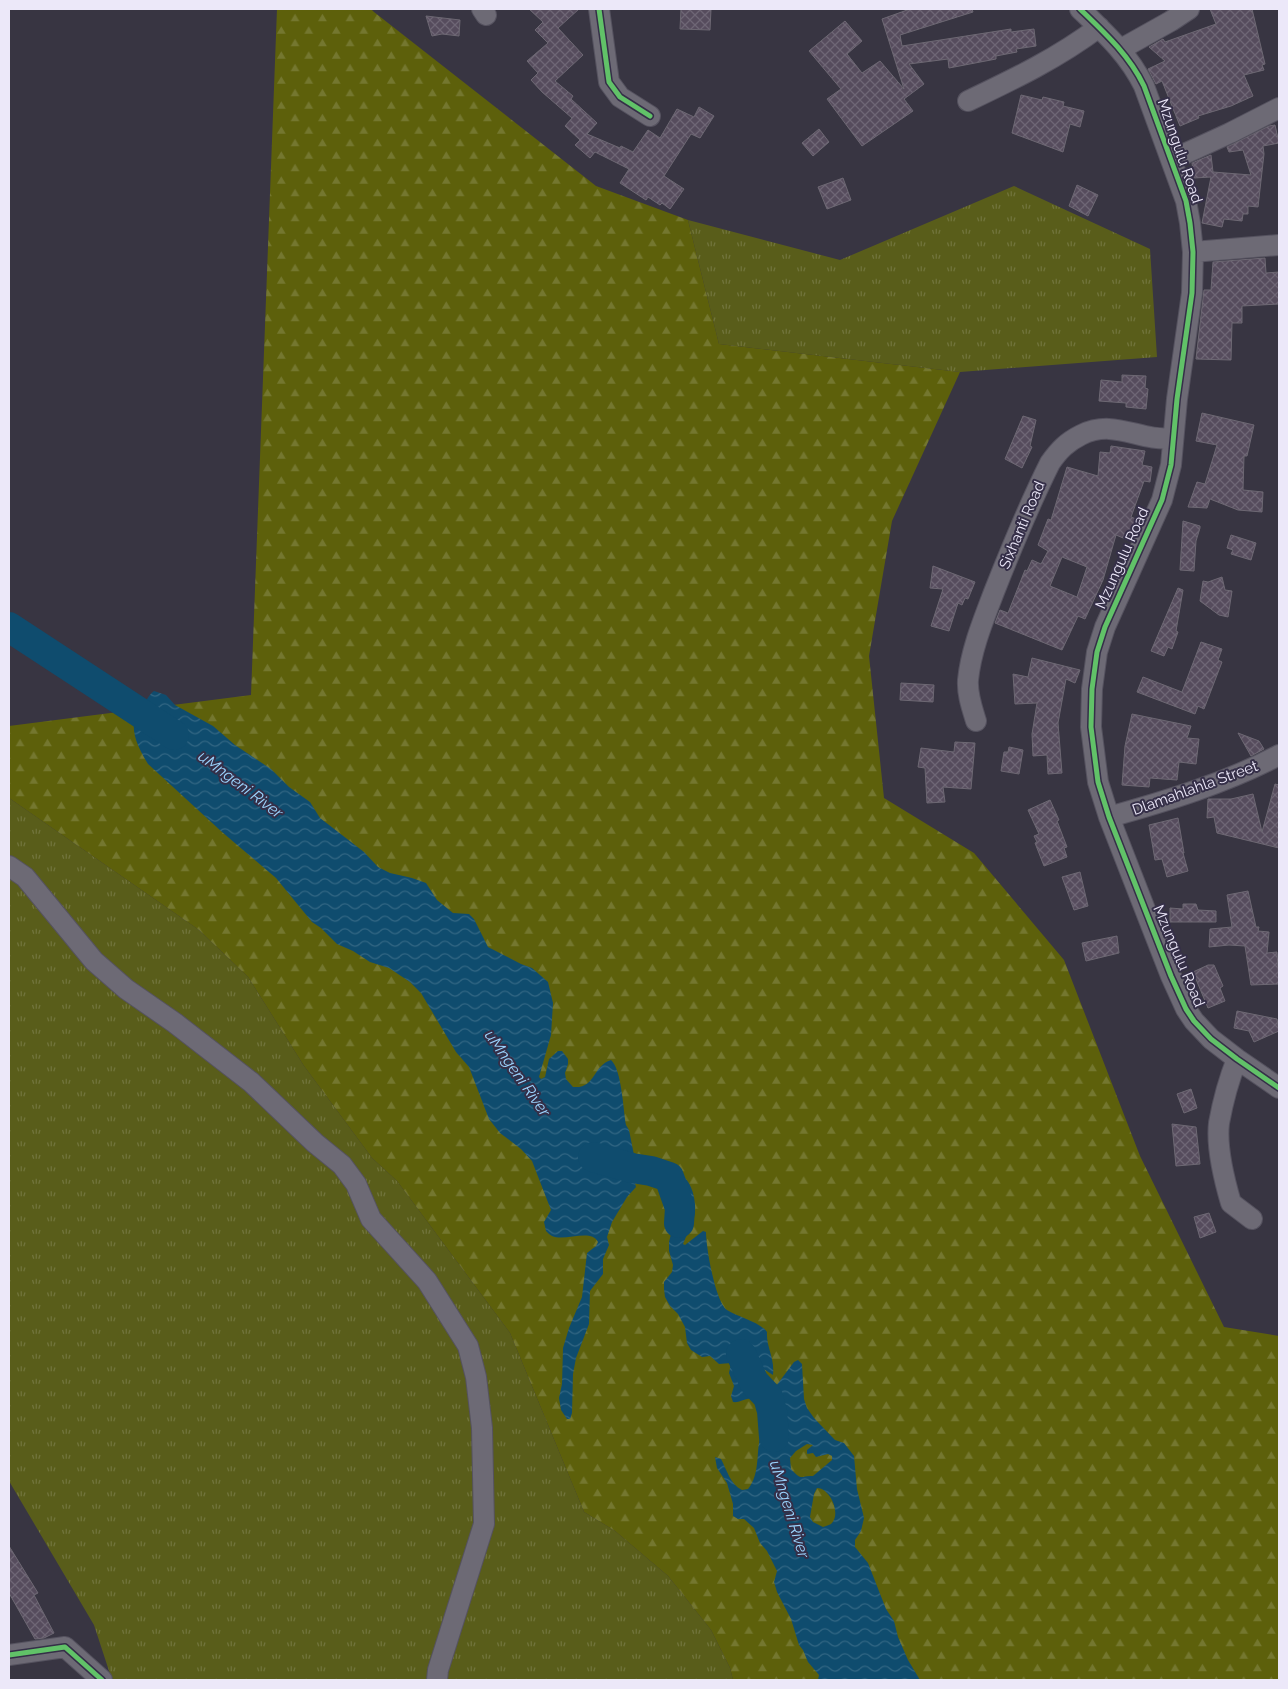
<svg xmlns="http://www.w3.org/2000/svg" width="1288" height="1689" font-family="Raleway,sans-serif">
	<defs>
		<pattern id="grass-tufts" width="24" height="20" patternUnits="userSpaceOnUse" patternTransform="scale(1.25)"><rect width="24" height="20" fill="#595d1a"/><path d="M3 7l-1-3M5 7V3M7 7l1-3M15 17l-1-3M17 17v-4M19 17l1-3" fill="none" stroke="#71743c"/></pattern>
		<pattern id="forest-firs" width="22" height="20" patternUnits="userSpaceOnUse" patternTransform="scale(1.25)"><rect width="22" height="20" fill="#5d600b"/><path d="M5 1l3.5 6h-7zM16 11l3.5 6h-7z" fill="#74772f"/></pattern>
		<pattern id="water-waves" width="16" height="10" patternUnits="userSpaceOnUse" patternTransform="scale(1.25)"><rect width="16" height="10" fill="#0f4c6e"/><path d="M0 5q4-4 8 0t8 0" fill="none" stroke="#326683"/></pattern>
		<pattern id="building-cross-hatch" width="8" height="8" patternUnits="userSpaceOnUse" patternTransform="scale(1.25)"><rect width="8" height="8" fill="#564c5d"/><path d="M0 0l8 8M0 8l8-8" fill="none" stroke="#6e6675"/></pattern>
	</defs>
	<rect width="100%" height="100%" fill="#383542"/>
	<!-- grass -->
	<path fill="url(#grass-tufts)" d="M1014,186L1150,249L1157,357L960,372L719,344L688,220L840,260Z
		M9,798L199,930L248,977L304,1066L372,1158L397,1181L510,1333L584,1512L615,1531L668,1576L711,1630L730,1668L733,1680H112L94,1625L9,1481Z"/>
	<!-- forest -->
	<path fill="url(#forest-firs)" d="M277,9H371L374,12L596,186L688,220L719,344L960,372L892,521L869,656L884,798L974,853L1064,960L1140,1156L1224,1327L1279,1336V1680H733L730,1668L711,1630L668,1576L615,1531L584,1512L510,1333L397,1181L372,1158L304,1066L248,977L199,930L9,798V726L251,695Z"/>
	<!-- water -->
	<path fill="url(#water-waves)" fill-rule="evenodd" d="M154,691L166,695L175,705L213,726L235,745L271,769L289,787L310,802L320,818L364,852L378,867L390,873L412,878L426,883L437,900L453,913L469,914L474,919L488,947L521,964L532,968L548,982L553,1003L551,1035L539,1077L541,1079L545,1077L549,1059L558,1051H562L568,1059V1064L565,1073L566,1079L573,1087C596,1089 592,1066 611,1060C622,1070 623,1109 626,1125L629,1130L634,1155L633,1175L636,1187L627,1197L612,1222L607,1237L609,1245L603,1259V1274L590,1291L589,1324L576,1358L573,1374L572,1413L570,1419H567L561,1410L559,1398L562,1384L563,1348L569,1328L582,1297L587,1253L596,1246L598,1242C591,1228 565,1242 552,1236C550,1235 548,1233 546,1231L544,1222L551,1210L532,1161L521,1149L500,1133L489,1119L469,1067L456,1052L421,993L410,982L389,968L370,962L353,951L337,944L321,928L312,922L276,878L222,832L148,764C140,751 132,736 134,721C146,711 143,699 154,691Z
		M677,1178H685C694,1187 698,1209 693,1221C690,1229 686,1236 683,1244L685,1245L703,1231L706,1232C706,1247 715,1301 727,1310C738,1317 760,1322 767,1332C766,1347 775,1358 773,1375L762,1368L758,1379L760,1392L754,1398C745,1398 740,1403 733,1402L731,1396L734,1386L729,1373L731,1363L719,1364L710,1356L702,1357L691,1350L687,1343L685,1327L678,1314L670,1306L665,1297L664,1289V1282L672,1272L673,1265L669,1251V1242L677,1210L670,1195L671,1183Z
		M798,1360L802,1364L804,1399L807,1408L814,1418L835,1440L844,1443L854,1456L857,1489L864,1518L861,1531L855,1540V1547L868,1563L886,1609L894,1621L898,1637L908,1660L920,1680H818L819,1675L808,1662L803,1650L799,1645L791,1619L777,1592L774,1582L777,1571L767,1551L760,1543L754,1528L744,1519H738L733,1516V1504L727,1483L717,1468L715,1457L721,1459C727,1470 730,1484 742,1490L748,1489C760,1474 756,1455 760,1438C761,1431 765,1425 765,1418C766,1413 764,1407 764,1402L794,1362ZM807,1444L813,1445L807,1450V1454L813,1453L816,1457L828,1454L832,1456V1460L813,1476C800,1475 803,1482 791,1469L790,1458L796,1451ZM817,1488C830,1488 842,1514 831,1524C829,1525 826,1526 823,1527L813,1522L810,1517L814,1494Z"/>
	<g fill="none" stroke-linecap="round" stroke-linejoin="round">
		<!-- river -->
		<path stroke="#0f4c6e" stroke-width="30" d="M9,627L174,735
			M593,1157L632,1168L651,1171L669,1177L680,1208L679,1223
			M741,1354L754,1382L768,1397L772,1411L774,1437"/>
	</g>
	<!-- building -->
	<path fill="url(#building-cross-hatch)" stroke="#6d6873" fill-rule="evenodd" d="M529,9H579L558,28L583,55L555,81L573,96L571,99L597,123L587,134L620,148L621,146L633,152L648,130L660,138L677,109L694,117L699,107L714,116L700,138L691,134L664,176L684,189L670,209L662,203L660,205L648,197L646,200L620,183L629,169L595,152L590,158L575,145L580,140L565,126L572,118L542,92L531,80L538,73L527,61L548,43L535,30L543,22Z
		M681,9H711L710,30L680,29Z
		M910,9H972L973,12L900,35L902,46L1011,29V32L1034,29L1036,46L1016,49L1017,52L996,56V59L949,68L948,59L909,64L924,84L904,99L913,111L862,146L827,99L841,89L809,51L845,21L862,41L847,54L862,73L880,61L904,89L882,19Z
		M1210,9H1252L1265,64L1262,65L1264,70L1244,75L1253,96L1231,106L1198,116L1199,118L1180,126L1162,81L1156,84L1148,69L1165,61L1149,47L1163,39L1165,42L1216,24Z
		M426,16L460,20L459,36L442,34L432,36Z
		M1021,95L1042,100L1043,97L1064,102L1063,106L1084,111L1080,127L1070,124L1063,152L1012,133Z
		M1275,125L1279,143L1263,146L1264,154L1258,207L1248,206V214H1243L1242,221L1224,219L1222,227L1202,223L1211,177L1194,178L1192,163L1211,155L1213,172L1251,175L1243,150L1229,152L1227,147L1269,126Z
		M819,129L829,142L813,156L802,143Z
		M843,178L851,200L827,209L818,187Z
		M1077,185L1098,195L1088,216L1069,206Z
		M1265,258L1266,273L1279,272V304L1242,306V323H1232L1231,360L1196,359L1204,290H1211L1213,262Z
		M1122,375L1146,376L1145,388L1148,389L1146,409L1126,407V403L1099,401L1101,380L1122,382Z
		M1202,413L1254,425L1247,456H1244L1243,490L1263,492L1262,512L1238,510L1210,499L1207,508L1188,507L1197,482L1205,484L1217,445L1196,441Z
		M1023,416L1036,420L1030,446L1032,447L1022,468L1005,459Z
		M1111,446L1145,451L1142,465L1152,467L1150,482L1144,481L1131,517L1136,519L1128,540L1116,535L1103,580L1085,619L1078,616L1062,650L995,623L1000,610L1008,613L1025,570L1027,571L1032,560L1041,564L1048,551L1038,545L1048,519L1051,520L1067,467L1098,476L1100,452L1110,453ZM1062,557L1087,567L1077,597L1050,586Z
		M1183,521L1200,526V528L1196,541L1194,571L1180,570Z
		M1231,535L1256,543L1251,560L1231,554L1233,550L1227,548Z
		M933,566L975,582L968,599L965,598L962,605L958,603L949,631L931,626L943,589L930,588Z
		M1222,577L1225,590L1232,591L1228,617L1219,615L1200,601L1203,581L1208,582Z
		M1178,588L1183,590L1176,631L1178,632L1172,649L1168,647L1164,656L1151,651Z
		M1201,642L1222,649L1218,660L1222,662L1204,709L1198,706L1195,714L1137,692L1143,677L1182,692Z
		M1032,658L1080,670L1075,683L1066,679L1058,723L1062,773L1048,774L1047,755L1033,756L1032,734L1037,703L1015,704L1013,674L1028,677Z
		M901,683L934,685L933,702L900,700Z
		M1132,714L1191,726L1187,738L1199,739L1196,764L1179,762L1177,780L1150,778L1149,787L1122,785L1125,746Z
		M1238,733L1259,741L1264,749L1251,756Z
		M955,742L975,743L971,789L943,787L945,802L927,803L925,768L918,767L921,748L954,752Z
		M1009,747L1023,750L1019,774L1001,771L1004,752H1008Z
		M1275,784L1279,785V848L1217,833L1214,817L1207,818L1208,799H1231L1253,794L1262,832Z
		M1050,800L1059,820L1057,821L1067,847L1064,848L1067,857L1044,866L1035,843L1037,842L1034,836L1039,834L1028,810Z
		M1178,818L1184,853H1183L1188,871L1167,877L1162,859L1155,860L1149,825Z
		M1080,872L1088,906L1074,910L1062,877Z
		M1248,891L1256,927H1259L1258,931L1269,932L1267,953L1277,952L1279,984L1251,985L1245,946L1229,945L1209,947L1210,929L1232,927L1227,895Z
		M1183,904H1196L1198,910L1216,911V922H1170V908L1183,909Z
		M1117,936L1119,953L1086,961L1082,943Z
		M1208,965H1214L1223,986L1220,988L1225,1001L1208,1008L1193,972Z
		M1237,1011L1277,1019L1279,1031L1254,1042L1249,1031L1234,1028Z
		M1191,1089L1197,1108L1184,1113L1177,1094Z
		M1172,1124L1196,1127L1200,1164L1176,1166Z
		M1209,1213L1216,1232L1200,1238L1194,1217Z
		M9,1546L38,1593L34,1595L54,1633L44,1638L35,1639L9,1593Z"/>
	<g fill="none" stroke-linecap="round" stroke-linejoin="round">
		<!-- minor casing -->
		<g stroke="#55525f" stroke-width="22">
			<path id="minor" d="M482,9L486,15
				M599,9L609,82L620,97L650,116
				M1080,9C1105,33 1129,55 1144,86L1186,201L1190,223L1193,252L1192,293L1177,399L1171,465L1162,500L1105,627L1097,652L1092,689L1091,727L1098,782L1109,817L1171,976L1186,1009L1194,1021L1211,1039L1237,1059L1279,1088
				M1121,49L1171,21L1189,9
				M968,101C1014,79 1058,58 1099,27
				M1171,160L1230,133L1279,108
				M1193,252L1279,245
				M976,721C972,708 967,694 968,680C971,650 983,621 994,592C1011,549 1029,505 1050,463C1059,450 1067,442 1081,435C1115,418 1139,442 1173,438
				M1109,817C1167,801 1226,783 1279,755
				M9,866L25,877L94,961L126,989L175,1023L251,1082L315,1143L342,1165L356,1184L371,1219L427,1281L468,1346L476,1377L482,1428L484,1524L438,1670L437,1680
				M1237,1059C1229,1079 1223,1101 1219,1123C1216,1148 1224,1179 1231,1203L1252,1219
				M9,1655L65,1647L102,1680"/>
		</g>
		<!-- minor -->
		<use href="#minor" stroke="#6d6a75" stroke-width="20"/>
		<!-- cycleway casing -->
		<g stroke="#352f48" stroke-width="8">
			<path id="cycleway" d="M599,9L609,82L620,97L650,116
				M1080,9C1105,33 1129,55 1144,86L1186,201L1190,223L1193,252L1192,293L1177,399L1171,465L1162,500L1105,627L1097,652L1092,689L1091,727L1098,782L1109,817L1171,976L1186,1009L1194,1021L1211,1039L1237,1059L1279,1088
				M9,1655L65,1647L102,1680"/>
		</g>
		<!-- cycleway -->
		<use href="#cycleway" stroke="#61c268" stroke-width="5"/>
	</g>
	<g text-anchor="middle" stroke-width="4" stroke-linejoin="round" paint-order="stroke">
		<!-- street labels -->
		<g font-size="15" fill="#ece8f9" stroke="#352f48">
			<text transform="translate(1180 151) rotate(71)" y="5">Mzungulu Road</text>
			<text transform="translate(1022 525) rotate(-67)" y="5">Sixhanti Road</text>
			<text transform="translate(1122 558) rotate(-66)" y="5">Mzungulu Road</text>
			<text transform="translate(1195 788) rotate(-20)" y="5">Dlamahlahla Street</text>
			<text transform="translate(1179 956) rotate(67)" y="5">Mzungulu Road</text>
		</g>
		<!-- water labels -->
		<g font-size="16" font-style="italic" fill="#9ad4fe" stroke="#352f48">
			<text transform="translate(241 784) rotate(37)" y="6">uMngeni River</text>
			<text transform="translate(518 1073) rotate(55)" y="6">uMngeni River</text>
			<text transform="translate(790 1509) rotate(73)" y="6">uMngeni River</text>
		</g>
	</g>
	<!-- border -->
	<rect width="1288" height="1689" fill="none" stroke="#ece8f9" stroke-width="20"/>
</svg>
